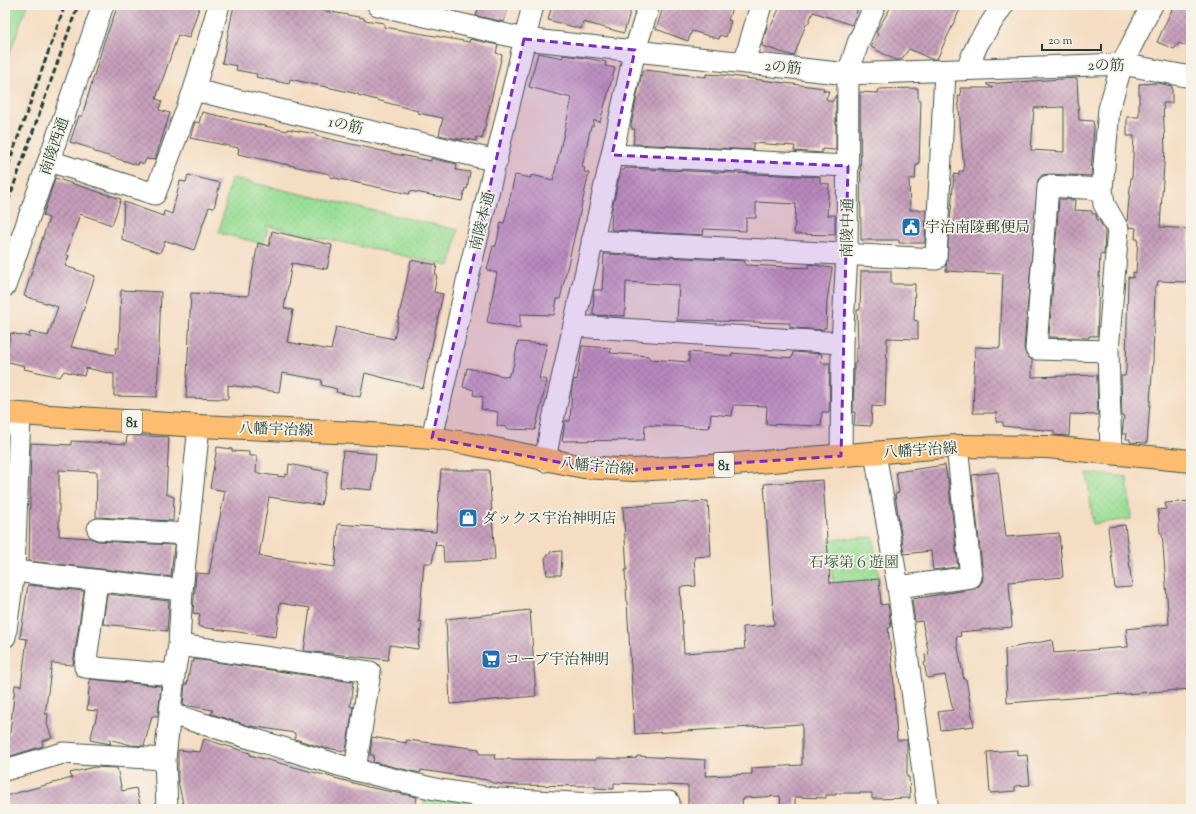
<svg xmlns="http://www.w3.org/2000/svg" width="1196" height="814" font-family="'Sorts Mill Goudy','Noto Serif JP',serif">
	<defs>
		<pattern id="park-dots" width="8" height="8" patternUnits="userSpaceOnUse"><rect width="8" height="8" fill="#9bdf97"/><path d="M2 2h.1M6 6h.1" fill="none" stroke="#85c083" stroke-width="1.8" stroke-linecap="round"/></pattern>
		<pattern id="building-cross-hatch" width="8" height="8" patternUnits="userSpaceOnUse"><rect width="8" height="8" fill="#c79fbc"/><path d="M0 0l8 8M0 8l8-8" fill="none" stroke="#a1839a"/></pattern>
	</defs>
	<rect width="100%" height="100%" fill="#f7f3e8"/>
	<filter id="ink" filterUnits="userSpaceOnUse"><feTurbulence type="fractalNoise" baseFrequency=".025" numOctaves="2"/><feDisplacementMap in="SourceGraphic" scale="8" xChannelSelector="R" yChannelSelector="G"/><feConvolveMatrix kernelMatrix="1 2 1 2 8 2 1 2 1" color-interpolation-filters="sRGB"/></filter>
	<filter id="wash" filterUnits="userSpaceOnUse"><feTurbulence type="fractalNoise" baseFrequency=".012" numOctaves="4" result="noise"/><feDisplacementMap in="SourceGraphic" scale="16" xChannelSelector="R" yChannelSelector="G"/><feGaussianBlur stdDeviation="0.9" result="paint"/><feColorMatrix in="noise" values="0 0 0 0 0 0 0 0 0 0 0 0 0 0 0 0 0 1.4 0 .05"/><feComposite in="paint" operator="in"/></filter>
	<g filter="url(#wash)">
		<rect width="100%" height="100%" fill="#f5ddc3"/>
		<!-- park -->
		<path fill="url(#park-dots)" stroke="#5d8e66" d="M231,178L458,230L450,266L268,226L264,244L219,233Z
			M1087,473L1127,477L1131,519L1093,524Z
			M873,537L880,583L834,588L828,540Z
			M425,796L490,806L491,809H423Z"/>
		<!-- pitch -->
		<path fill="#9bdf97" stroke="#5d8e66" d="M5,5H27L5,66Z"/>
		<g id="blocks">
			<!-- building -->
			<path fill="url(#building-cross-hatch)" fill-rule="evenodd" d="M118,5H200L189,38L178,35L156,99L162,101L159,110L170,113L155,160L146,159L144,164L139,162L138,165L95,152L90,148L70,142L79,116H82L104,42Z
				M234,5H293L364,18V20L384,23V27L469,42L470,39L498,45L496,53L502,55L482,139L476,137V141L462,138V140L439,135L443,118L418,113V111L358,95V94L290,79L289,84L256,77L257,74L236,70L237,66L222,63Z
				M479,5H509L504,22L476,16Z
				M552,5H632L624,33L583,22L581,29L548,20Z
				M664,5H733L728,20L731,21L726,37L720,35L719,39L692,31L688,41L656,29Z
				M781,5H859L852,25L813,12L808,24H806L794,56L762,46L767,27L770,28Z
				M892,5H962L937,59H931L909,49L901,60H895L871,47L878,34L876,33L878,29Z
				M1174,5H1191V48L1179,43L1174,49L1157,42Z
				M538,53L563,58V55L585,58L606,62L605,66L615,68L600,122L594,120L593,126H591L582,167L585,168L584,172L589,173L560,299H557L554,315L520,314V329L487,322L497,273L487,270L493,246H496L501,222L504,223L506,216L515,175L531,178V175L553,180L572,98L529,87Z
				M644,70L706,77V74L722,75L824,88L823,91H829L826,99L832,102L836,95V150L822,149V153L794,151L795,146L753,143V150L633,144L635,129H632L631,125L642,72Z
				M1077,78L1079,120L1093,121L1094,126L1091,176L1049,174L1042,175L1038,180L1024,348L1026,355L1032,360V377L1097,375L1098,415L1070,414L1069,436L1054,435V431L1003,426V422H996L997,413H973L975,347L1000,348L1003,274L946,271L954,174L959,175V171H964L958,96H961L960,88H993L986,84ZM1064,107V152L1031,150L1034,108Z
				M1158,83L1172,86V103H1163L1165,149L1160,227L1189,229L1187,282L1158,281L1157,286H1155L1153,361L1147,443L1130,442V439H1126L1127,434H1122L1124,416H1122L1121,376H1125L1126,371L1128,277L1133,278V272L1136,273L1138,239H1135L1136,228L1129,227L1127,221L1131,177H1132L1134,136H1127V117H1139V84Z
				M918,88V100H921L919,165H916L915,179H909L910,210H926L925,243H899V240H861L860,92L878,93L879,89Z
				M202,112L287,131V129L316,134V136L395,154L431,161V158L434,159L457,164L456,170L470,172L467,189L465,188L462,201L410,191L409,194L330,177V174L238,154L239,148L190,138L195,122L199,123Z
				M625,168L820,177V183L829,184L827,215H835V235L794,234L796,204L756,202V218H746V231L704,229L703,235L611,230L612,209L621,170H624Z
				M188,175L220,183L214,208L209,207L194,250L167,241H165L160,253L122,240L124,202L163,216L164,211L172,214L180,181L186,182Z
				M55,178L121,199L112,225L80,214L66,255L69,256L65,266L95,276L71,347L115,355L116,348H119L121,290L161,292L157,397L114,396V374L86,368L84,376L64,371L60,377L24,369L25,366L5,361L11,333L29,337L30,332L48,336L58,307L24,296L49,218L43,216Z
				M1059,199L1075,200L1074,210L1092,211V214H1096L1097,220H1099L1105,231L1104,255L1100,254L1097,336H1089V338L1049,337Z
				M272,231L332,245L327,269L292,263L284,308L293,310L287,342L331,350L336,327L394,339L411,260L437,265L435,275H437L434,292L443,294L423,388L365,373L360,397L336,392L337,389L321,385L322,380L282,373L279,392L228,385V399L186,398L191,293L248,296L258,243L269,246Z
				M604,254L745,261V265L808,268L809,264L832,268L827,301L826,328H823V330L794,328L790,327V323L677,320L679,285L626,282L625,316L593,315L594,290H602Z
				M861,271H891V284H915L914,320L918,321V339L887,338L885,407L872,406L871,426L854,425L855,412H853L854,363H856V348H858L857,310H860Z
				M518,342L547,344L539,378L547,380L535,430L507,429V427L497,426L498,412L481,409L483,397L473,395L474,390L463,387L467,368L508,377L510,372H512Z
				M582,346L611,348L610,353L648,356L650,359L689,362V352L732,356V353L792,358L793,352L822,354L821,363H830L829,412H822L821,426L766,424L767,406L733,405L732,416L711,414L709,428L645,425L644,440L562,441L565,421H570L572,388L574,379L577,380Z
				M127,435L169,437L166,494L174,497L173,521L96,517L97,472L59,470V536L90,538L97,541L172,545L174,546L171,577L29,561L31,443L71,445V441L126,444Z
				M217,447L232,449V451L249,452V456H257L256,473L285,477V474L288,475L289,464L328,472L321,505L269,497L259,556L335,567L338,524L436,532L441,470H489L495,560L444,562L443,546L435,545L436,541L432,563H424L419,622L422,621L418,649L390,645L388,660L304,651L310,608L280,603L276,637L200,627L198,625L200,614L193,613L196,573L209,574L225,491L210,488Z
				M343,451L376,454L372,490L340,487Z
				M945,465L947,478H948L958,567L933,570L931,551L904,554L895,494L899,493L896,472Z
				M998,472L1006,537L1059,533L1063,577L1009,582L1012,627L960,632L961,636L956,637L964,680L966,679L974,726L941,730L938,712L953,710L945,675L927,678L924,663L926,662L925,655L929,654L922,621L915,622L912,599L973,589L978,587L982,582L983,576L972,475Z
				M823,480L830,583L879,579L881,605L888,604L891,627L888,628L893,672L897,740H907V777H909L910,798L872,799V793H836V795H826V798L795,797V809H781L780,796L744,798V800H742L743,809H688V786L614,783V789L595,788V786L508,785L493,783L487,780L421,770L420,773L373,762L374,755H370L372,737L406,743L407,740L479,749V754H495L494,759L596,760V758L623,759L637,758V756L706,760L705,776L752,774V768L802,765V724L635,734L625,570H627L623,507L708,501L711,556L694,557L696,586L680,587L684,653L745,649L743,627L774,625L764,484Z
				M1191,501V689L1007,703L1005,649L1052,640L1054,653L1128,647L1126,629L1169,624L1162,533H1160L1158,510L1166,509L1165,503Z
				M1125,525L1132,587L1115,588L1108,527Z
				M562,551L561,575H547L545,558L550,552Z
				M28,585L84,591L73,665L52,663L45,714H48L47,724L52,738L42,741L43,746L5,758V735L10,734L15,685L21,686L27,639L20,638Z
				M107,594L169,601L167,631L103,624Z
				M530,610L536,696L450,704L446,619Z
				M194,659L353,682L350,706L353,707L346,751L324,748L295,739V733L250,726L211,714L213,710L183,705L185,684H187L191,662H194Z
				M90,679L161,686L158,716H152L144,746L131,745L109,739L111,744L90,740L98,711L87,710Z
				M204,739L250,753V755L368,787L417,797L415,809H184L178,780V750L200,752Z
				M1017,750V756L1027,755L1030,785L1015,786V791L990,793L987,752Z
				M94,767L117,768L122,791L136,788L141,809H8L5,796L72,778L70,773Z"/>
		</g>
	</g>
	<g filter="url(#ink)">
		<use href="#blocks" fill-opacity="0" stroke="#3f5549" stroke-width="1"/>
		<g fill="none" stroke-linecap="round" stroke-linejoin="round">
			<!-- street casing -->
			<g stroke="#3f5549" stroke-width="23">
				<path id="street" d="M378,5L524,39L848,74L1122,64L1191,77
					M744,63L761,5
					M967,68L978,43L1003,5
					M194,90L497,161
					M612,155L848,166
					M49,161L155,194L194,90L219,5
					M1102,189L1048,186L1036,349L1108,351
					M592,241L936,259L945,71
					M5,286L103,5
					M574,326L842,343
					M20,415L14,571L182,590
					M432,438L468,277L533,5
					M875,453L898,587L928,809
					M1111,453L1108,351L1118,229L1104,204L1102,189L1109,109L1122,64L1152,5
					M841,456L842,343L847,254L848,74L858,43L875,5
					M545,461L550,433L635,50L649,5
					M98,529L187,534
					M5,569L14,571L5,637
					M97,582L85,667L174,675
					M898,587L971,577L957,446
					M179,645L370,672L355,770
					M171,714L355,770L435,789L499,799L503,809
					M5,770L63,753L165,759
					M499,799L593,804L669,802V809
					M167,809L165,759L174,675L179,645L182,590L199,426"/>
			</g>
			<!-- primary casing -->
			<g stroke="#3f5549" stroke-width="24">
				<path id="primary" d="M5,413L199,426L356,433L432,438L466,443L584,467L633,470L710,466L957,446L1048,447L1191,461"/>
			</g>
			<!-- street -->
			<use href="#street" stroke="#fff" stroke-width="21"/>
			<!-- primary -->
			<use href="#primary" stroke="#febc70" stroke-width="22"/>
			<!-- rail -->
			<path stroke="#1f3d34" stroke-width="3" stroke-dasharray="6 3" stroke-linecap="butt" d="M5,174L65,5
				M5,210L78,5"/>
		</g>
	</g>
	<!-- marked area -->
	<path fill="#7b2cbf" fill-opacity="0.2" stroke="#7b2cbf" stroke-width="3" stroke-dasharray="8 5" stroke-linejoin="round" d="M524,39L635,50L612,155L848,166L841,456L633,470L584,467L432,438Z"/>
	<!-- icons -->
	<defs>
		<g id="civic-square" transform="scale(1)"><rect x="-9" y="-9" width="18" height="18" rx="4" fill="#1f6fb2" stroke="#f7f3e8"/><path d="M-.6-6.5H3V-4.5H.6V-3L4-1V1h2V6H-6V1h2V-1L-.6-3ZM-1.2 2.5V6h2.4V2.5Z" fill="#fff"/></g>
		<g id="shop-square" transform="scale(1)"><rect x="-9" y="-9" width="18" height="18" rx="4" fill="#1f6fb2" stroke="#f7f3e8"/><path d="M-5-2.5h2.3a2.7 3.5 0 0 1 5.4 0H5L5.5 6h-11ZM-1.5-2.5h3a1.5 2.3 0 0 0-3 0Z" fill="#fff"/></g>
		<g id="supermarket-square" transform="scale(1)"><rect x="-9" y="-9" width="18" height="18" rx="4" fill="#1f6fb2" stroke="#f7f3e8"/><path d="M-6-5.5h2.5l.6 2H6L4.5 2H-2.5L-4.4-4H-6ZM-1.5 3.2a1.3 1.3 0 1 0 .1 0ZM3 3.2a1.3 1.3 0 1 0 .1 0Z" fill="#fff"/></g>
	</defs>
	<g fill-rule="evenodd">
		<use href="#civic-square" x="911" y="227"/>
		<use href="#shop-square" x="468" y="518"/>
		<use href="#supermarket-square" x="491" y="659"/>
	</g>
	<g text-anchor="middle" stroke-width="3.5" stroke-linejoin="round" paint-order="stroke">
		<!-- shield labels -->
		<g fill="#f7f3e8" stroke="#60746a" stroke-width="1">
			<rect x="122" y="410" width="20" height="24" rx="3"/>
			<rect x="714" y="453" width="20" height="24" rx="3"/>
		</g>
		<g font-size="14" font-weight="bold" fill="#1f3d34">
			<text x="132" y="427">81</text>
			<text x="724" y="470">81</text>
		</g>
		<!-- street labels -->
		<g font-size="15" fill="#1f3d34" stroke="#f7f3e8">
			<text transform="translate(1106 65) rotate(1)" y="5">2の筋</text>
			<text transform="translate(783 67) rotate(6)" y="5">2の筋</text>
			<text transform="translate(346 125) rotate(13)" y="5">1の筋</text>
			<text transform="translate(54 146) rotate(-71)" y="5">南陵西通</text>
			<text transform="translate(482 221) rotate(-76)" y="5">南陵本通</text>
			<text transform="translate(847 228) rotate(-89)" y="5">南陵中通</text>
			<text transform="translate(276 429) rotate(2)" y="5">八幡宇治線</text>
			<text transform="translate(920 450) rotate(-4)" y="5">八幡宇治線</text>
			<text transform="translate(597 466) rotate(5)" y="5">八幡宇治線</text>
		</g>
		<!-- poi labels -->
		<g font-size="15" fill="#1f3d34" stroke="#f7f3e8" text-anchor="start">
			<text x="925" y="232">宇治南陵郵便局</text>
			<text x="482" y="523">ダックス宇治神明店</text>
			<text x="505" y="664">コープ宇治神明</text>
		</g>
		<!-- park labels -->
		<g font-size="15" fill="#385d48" stroke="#f7f3e8">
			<text x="854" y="567">石塚第６遊園</text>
		</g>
	</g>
	<!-- margin -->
	<rect width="1196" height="814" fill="none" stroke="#f7f3e8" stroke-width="20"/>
	<!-- scale -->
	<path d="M1042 44v6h59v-6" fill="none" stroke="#1f3d34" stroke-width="2"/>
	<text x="1048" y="44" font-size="12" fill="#1f3d34" stroke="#f7f3e8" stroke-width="3" paint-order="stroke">20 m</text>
</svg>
